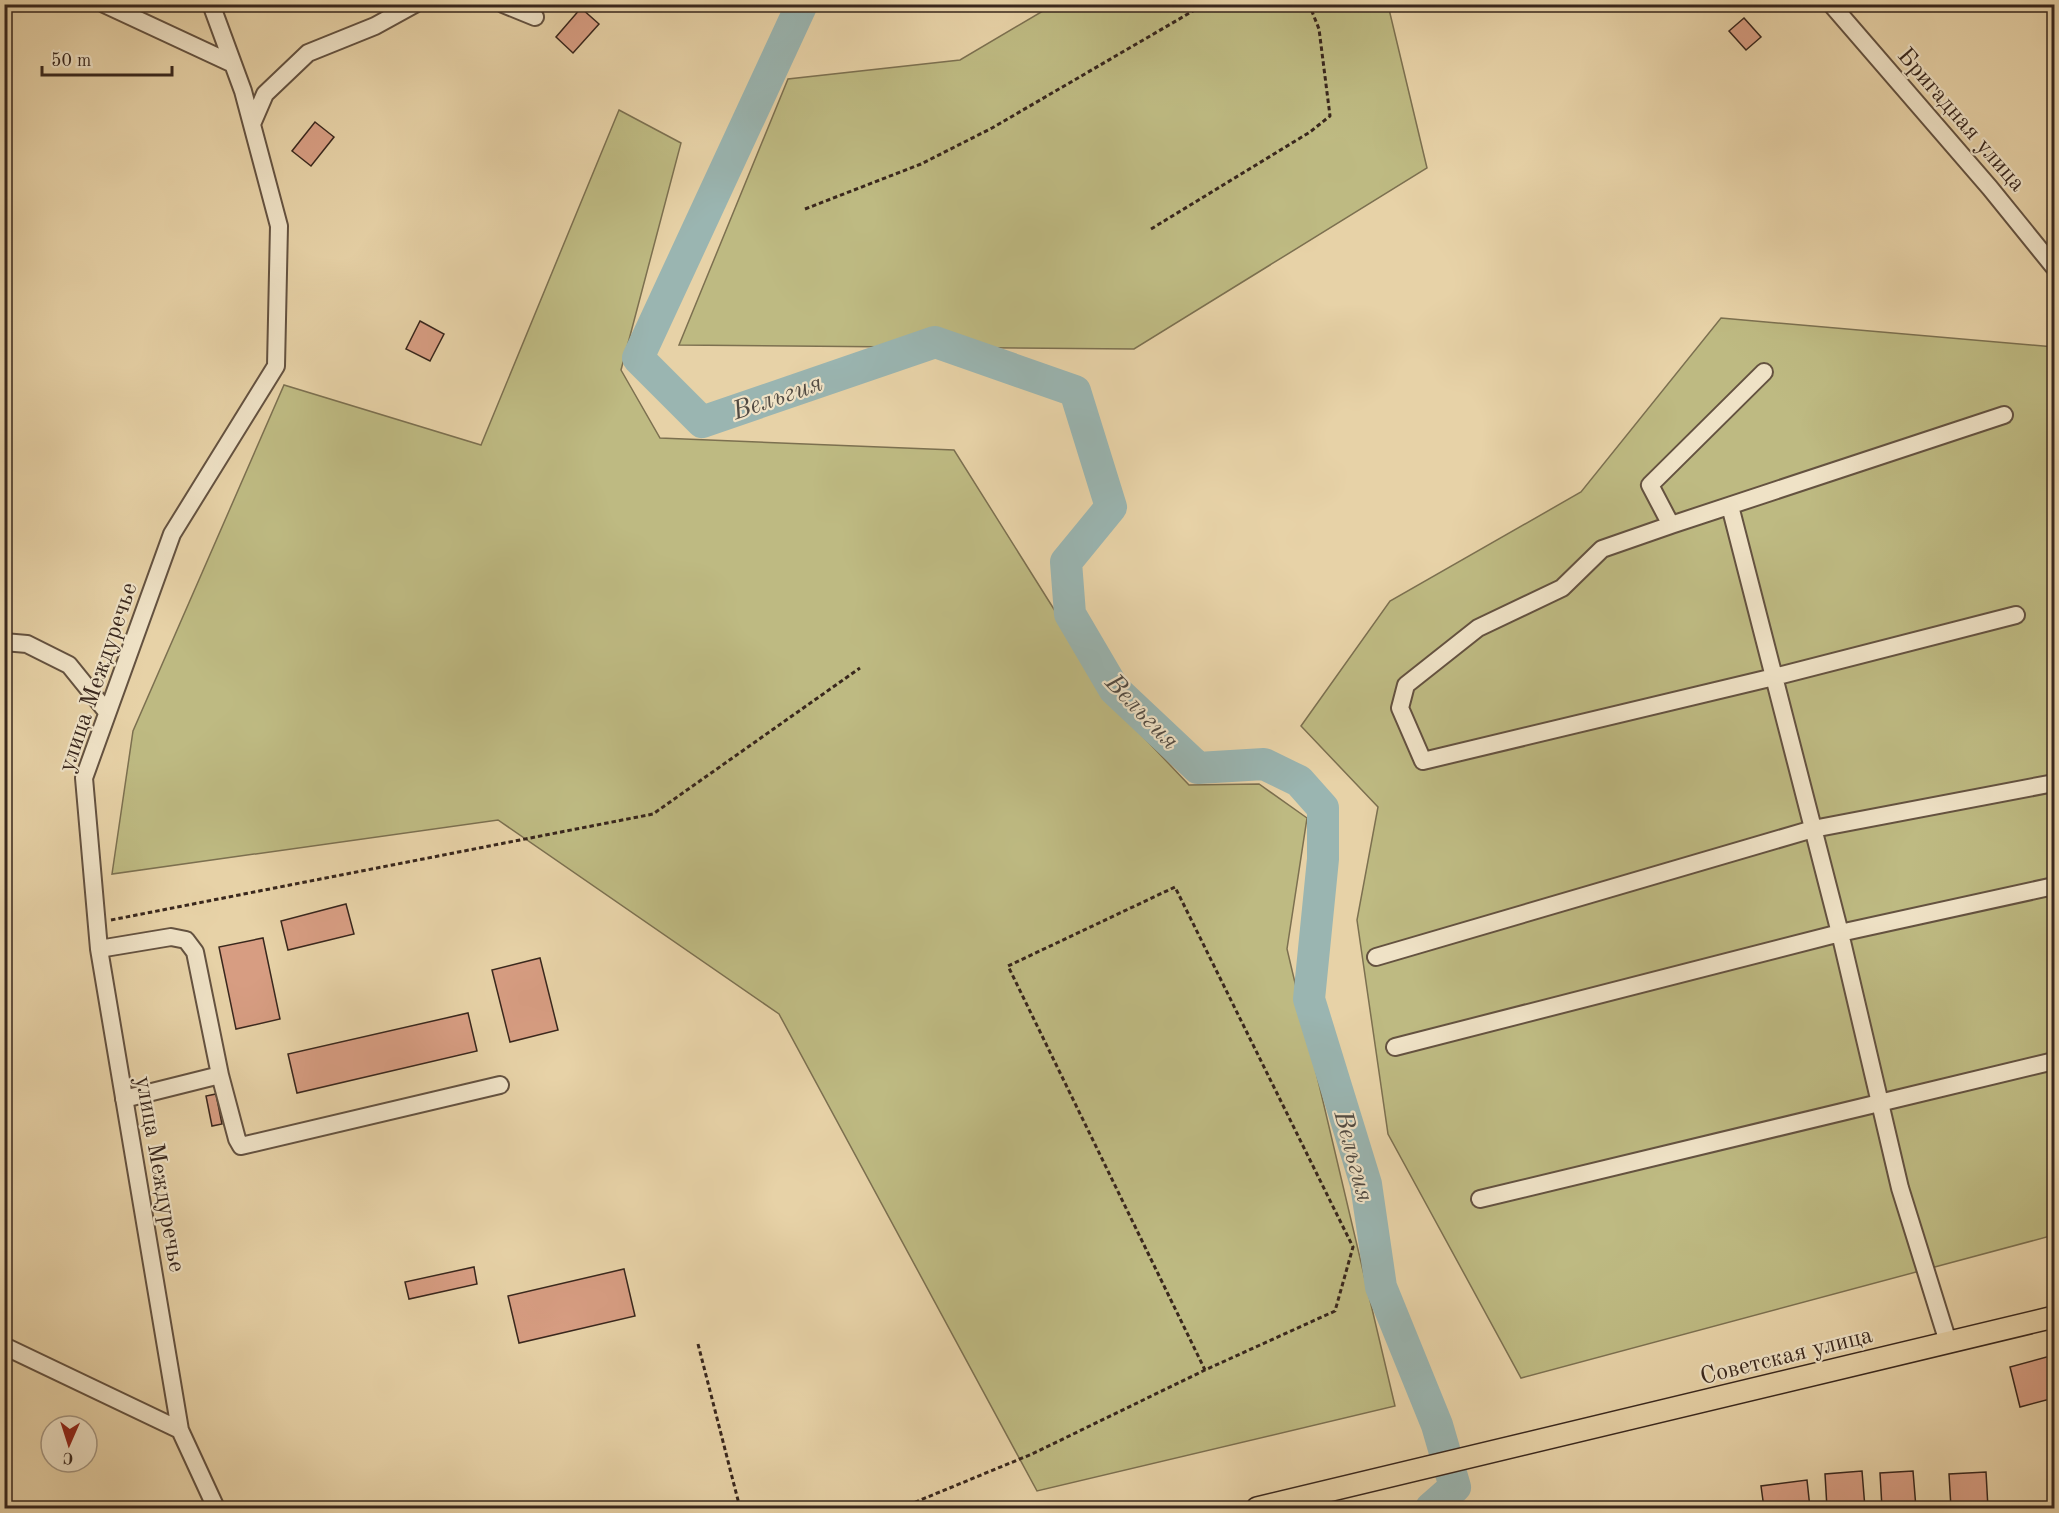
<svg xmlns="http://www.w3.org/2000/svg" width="2059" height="1513" font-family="'Old Standard TT',serif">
	<rect width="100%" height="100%" fill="#e7d2a7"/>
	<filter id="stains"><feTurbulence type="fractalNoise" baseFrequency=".00333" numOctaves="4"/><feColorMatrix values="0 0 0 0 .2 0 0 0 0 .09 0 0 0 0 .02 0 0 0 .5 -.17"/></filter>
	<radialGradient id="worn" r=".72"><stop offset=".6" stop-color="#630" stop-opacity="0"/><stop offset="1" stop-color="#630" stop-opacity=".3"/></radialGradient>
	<!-- green -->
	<path fill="#beba82" stroke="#7c7050" stroke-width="1.5" d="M1053,5H1388L1427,168L1134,349L679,345L788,79L960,60Z
		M619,110L681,143L621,370L660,438L954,450L1116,708L1189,785L1259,784L1307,818L1287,949L1395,1406L1037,1491L779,1014L498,820L112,874L133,731L284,385L481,445Z
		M1721,318L2054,347V1235L1521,1378L1388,1134L1357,920L1378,807L1301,726L1390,601L1581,492Z"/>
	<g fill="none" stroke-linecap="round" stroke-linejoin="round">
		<!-- river -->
		<path stroke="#9ab5b1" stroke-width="32" d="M802,4L638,358L702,422L935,342L1075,391L1111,507L1066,562L1070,614L1114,689L1198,768L1264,764L1299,781L1323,808V859L1309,999L1366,1184L1381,1287L1437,1425L1455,1487L1431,1508"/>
	</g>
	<!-- building -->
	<path fill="#d79d82" stroke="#39271d" stroke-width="1.5" d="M581,8L599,24L573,53L556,37Z
		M1744,18L1761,37L1746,50L1729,31Z
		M315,122L334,137L311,166L292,151Z
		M420,321L444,334L430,361L406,349Z
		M346,904L354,934L288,950L281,921Z
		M263,938L280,1019L236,1029L219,947Z
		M540,958L558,1030L510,1042L492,970Z
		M468,1013L477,1051L297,1093L288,1054Z
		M216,1094L222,1124L212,1126L206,1096Z
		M474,1267L477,1284L409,1299L405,1282Z
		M624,1269L635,1316L519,1343L508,1296Z
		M2054,1355V1398L2020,1407L2010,1367Z
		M1862,1471L1865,1508H1827L1825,1474Z
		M1913,1471L1916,1508H1882L1880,1473Z
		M1986,1472L1988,1508H1951L1949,1474Z
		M1807,1480L1810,1508H1764L1761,1486Z"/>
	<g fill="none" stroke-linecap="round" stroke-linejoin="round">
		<!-- minor casing -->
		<g stroke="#645240" stroke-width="20">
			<path id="minor" d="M104,4L233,64
				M211,4L243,91L279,226L276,366L172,534L84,778L99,949L180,1430L216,1508
				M503,4L535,17
				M1831,4L1990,188L2054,267
				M252,124L265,94L308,53L375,26L415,4
				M1764,372L1650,485L1671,525L2004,415
				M1730,506L1840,933L1900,1188L1948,1342
				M1671,525L1602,549L1562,588L1478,628L1406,685L1400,708L1423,761L1774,677L2016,615
				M4,642L27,644L69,665L107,712
				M99,949L171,937L186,940L195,952L220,1075L124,1099
				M1376,957L1813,829L2054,783
				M1395,1047L1840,933L2054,886
				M220,1075L237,1139L241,1146L500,1085
				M1480,1199L2054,1061
				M4,1346L180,1430"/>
		</g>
		<!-- major casing -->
		<g stroke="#39271d" stroke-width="24">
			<path id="major" d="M1257,1508L2054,1317"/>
		</g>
		<!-- path -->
		<path stroke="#39271d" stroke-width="3" stroke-dasharray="4.5 3" stroke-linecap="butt" d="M805,209L921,164L992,128L1205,4
			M1151,229L1310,132L1330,116L1319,29L1309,4
			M111,920L653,814L860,668
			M698,1344L740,1508
			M901,1508L1032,1454L1205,1370L1335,1311L1353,1247L1175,887L1008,966L1205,1370"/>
		<!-- minor -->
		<use href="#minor" stroke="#efe2c6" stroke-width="16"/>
		<!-- major -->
		<use href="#major" stroke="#e7d2a7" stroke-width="21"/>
	</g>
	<g text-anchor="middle" stroke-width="4.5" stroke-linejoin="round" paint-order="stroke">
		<!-- street labels -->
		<g font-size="24" fill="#39271d" stroke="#efe2c6">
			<text transform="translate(1962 119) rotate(49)" y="8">Бригадная улица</text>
			<text transform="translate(97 677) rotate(-71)" y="8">улица Междуречье</text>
			<text transform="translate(161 1174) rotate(80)" y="8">улица Междуречье</text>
			<text transform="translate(1786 1355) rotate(-14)" y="8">Советская улица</text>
		</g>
		<!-- water labels -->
		<g font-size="26" font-style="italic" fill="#514a42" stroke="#efe2c6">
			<text transform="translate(777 396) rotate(-19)" y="9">Вельгия</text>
			<text transform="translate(1143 711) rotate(46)" y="9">Вельгия</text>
			<text transform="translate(1355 1156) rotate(75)" y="9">Вельгия</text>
		</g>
	</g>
	<!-- margin -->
	<rect width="2059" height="1513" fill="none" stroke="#e7d2a7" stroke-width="24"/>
	<rect x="6" y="6" width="2047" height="1501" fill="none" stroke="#39271d" stroke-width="3"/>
	<rect x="12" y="12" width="2035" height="1489" fill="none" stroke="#39271d" stroke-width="1.5"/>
	<!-- north arrow -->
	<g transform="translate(69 1444) rotate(183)"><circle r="28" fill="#efe2c6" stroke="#a69782" stroke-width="1.5"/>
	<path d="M0-4.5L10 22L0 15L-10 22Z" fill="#8f2418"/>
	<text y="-9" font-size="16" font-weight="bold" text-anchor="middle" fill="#39271d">С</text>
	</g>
	<!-- scale -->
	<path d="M42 66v9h130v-9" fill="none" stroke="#39271d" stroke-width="3"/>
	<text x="51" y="66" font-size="18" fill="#39271d" stroke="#efe2c6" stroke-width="4.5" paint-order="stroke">50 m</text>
	<rect width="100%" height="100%" filter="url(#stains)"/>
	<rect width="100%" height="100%" fill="url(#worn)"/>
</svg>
